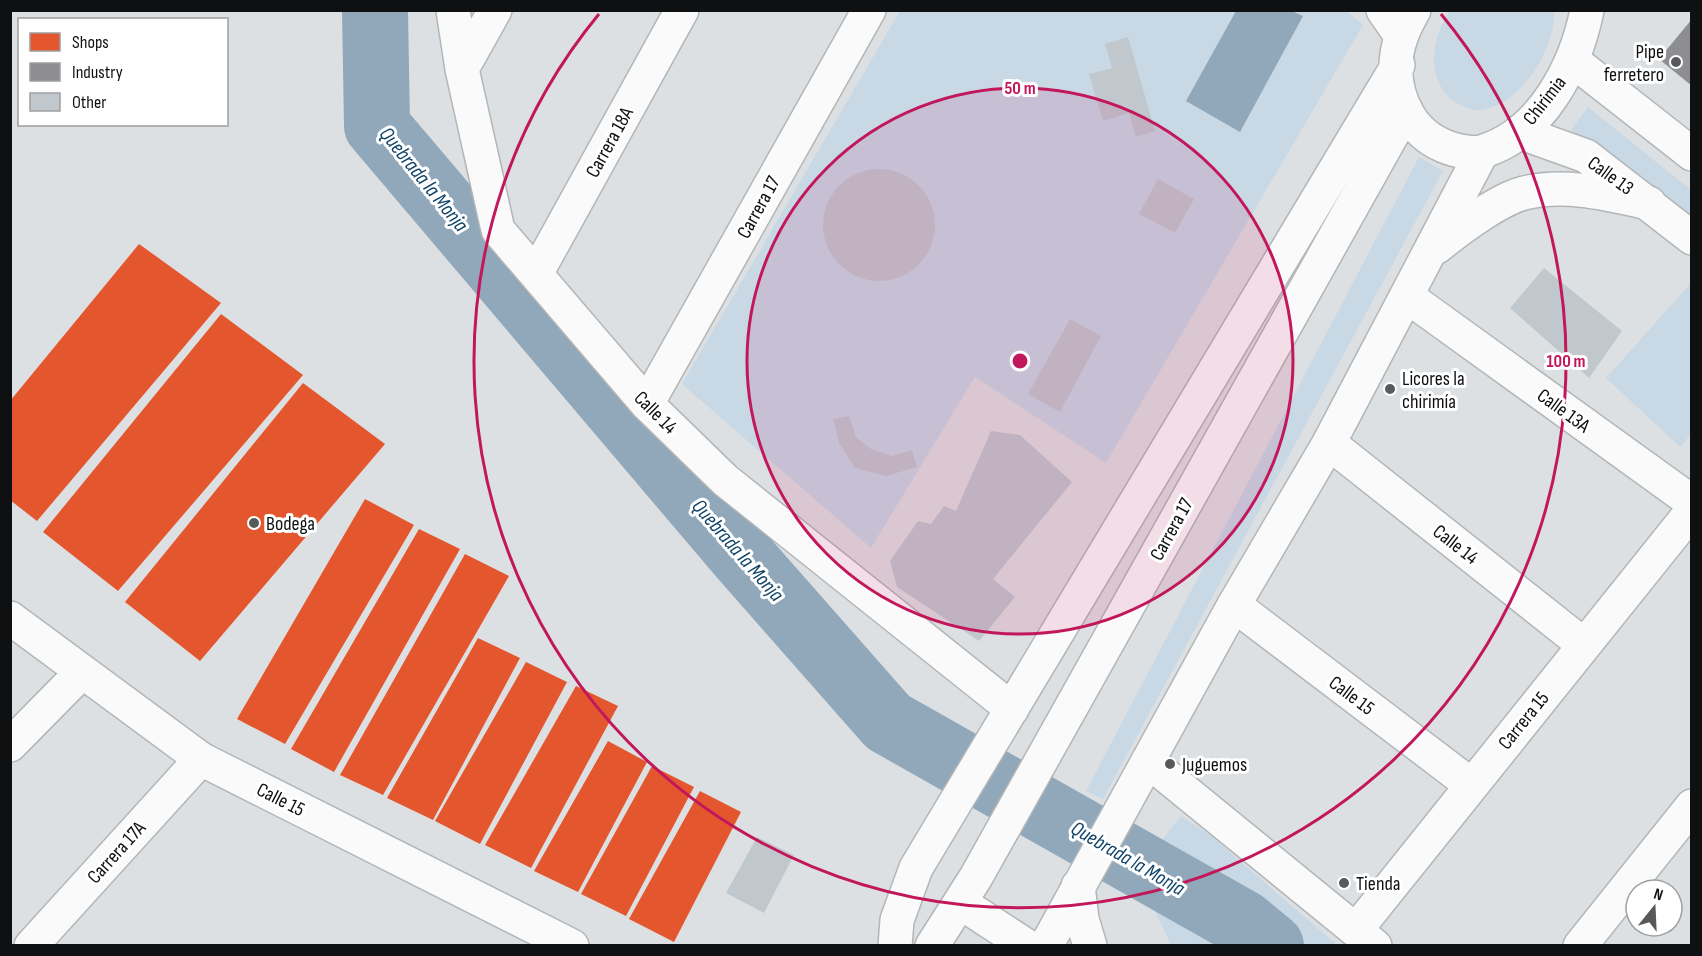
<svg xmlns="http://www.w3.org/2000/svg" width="1702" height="956" font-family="'Sofia Sans Condensed',sans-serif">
	<rect width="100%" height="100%" fill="#dde0e2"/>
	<!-- green -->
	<path fill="#c8d8e5" d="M1346,10L1363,25L1106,463L975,377L871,548L682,384L900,11Z
		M1450,11H1554C1556,48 1521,106 1480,110C1472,111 1462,106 1455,102C1425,82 1431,36 1450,11Z
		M1588,107L1691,190V227L1571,130Z
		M1419,157L1443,171L1103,799L1086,791Z
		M1691,283V434L1680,447L1606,378Z
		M1181,816L1210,835L1337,945H1171L1145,890L1153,851Z"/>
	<!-- water -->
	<path fill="#91a7ba" d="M1236,11H1292L1303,16L1240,132L1186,101Z"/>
	<!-- shops -->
	<path fill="#e4572e" d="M139,244L221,303L37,521L10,500V401Z
		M221,314L303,375L118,591L43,532Z
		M303,383L385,444L200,661L125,602Z
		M365,499L414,525L285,744L237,719Z
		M419,529L460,549L334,772L291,749Z
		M465,554L509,576L383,795L340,775Z
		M478,638L520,658L433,820L387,798Z
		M526,662L567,682L480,844L435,821Z
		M576,686L618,706L531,868L485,845Z
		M608,741L647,762L578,892L534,871Z
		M652,766L694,787L626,916L581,894Z
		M700,791L741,812L674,942L629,919Z"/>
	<!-- industry -->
	<path fill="#8d8d92" d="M1692,19V86L1659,59Z"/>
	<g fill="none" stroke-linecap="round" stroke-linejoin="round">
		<!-- river -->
		<path stroke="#91a7ba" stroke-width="66" d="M375,10L377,126L741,555L888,722L1243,923L1271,946"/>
	</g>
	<!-- building -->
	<path fill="#c0c8ce" d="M1128,37L1155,131L1136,137L1129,113L1103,121L1089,74L1112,68L1105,44Z
		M823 225a56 56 0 1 1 112 0a56 56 0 1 1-112 0Z
		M1158,179L1194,199L1175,233L1139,214Z
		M1544,268L1622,331L1589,378L1510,308Z
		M1070,319L1101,336L1060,412L1028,394Z
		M849,416L856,437L871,449L892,456L912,450L917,467L886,476L855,468L839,443L833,419Z
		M991,431L1020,435L1072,482L993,579L1015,597L979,641L897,587L890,561L918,521L931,524L944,506L956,511Z
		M757,837L794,855L764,913L726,893Z"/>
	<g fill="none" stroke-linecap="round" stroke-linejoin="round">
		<!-- street casing -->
		<g stroke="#b3b6b7" stroke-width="36">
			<path id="street" d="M453,10L462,69L498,230L647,404L725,480L1012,709
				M1383,10L1401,36
				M1572,60L1692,154
				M462,69L495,10
				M1519,132L1586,156L1692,238
				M536,274L682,10
				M1408,297L1692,502
				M647,404L869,10
				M1329,443L1584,645
				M1234,605L1470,784
				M10,745L81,673
				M1148,761L1375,946
				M1356,930L1692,511
				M31,946L201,759
				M1580,946L1692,806"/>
		</g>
		<!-- secondary casing -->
		<g stroke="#b3b6b7" stroke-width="36">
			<path id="secondary" d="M10,618L201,759L572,946
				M961,903L1027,946
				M895,946L897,920L916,868L1398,65"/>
		</g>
		<!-- primary casing -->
		<g stroke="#b3b6b7" stroke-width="36">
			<path id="primary" d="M1414,10C1410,18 1405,26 1402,35C1386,77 1402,129 1444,146C1453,150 1474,155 1484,151C1542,133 1576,66 1587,10
				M1437,247C1458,230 1498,200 1524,193C1566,183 1608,194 1649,203
				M1078,886L1082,919L1090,946
				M932,946L976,877L1406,110
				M1046,946L1234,605L1329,443L1482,152"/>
		</g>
		<!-- street -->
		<use href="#street" stroke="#fafafb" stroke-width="33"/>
		<!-- secondary -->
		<use href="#secondary" stroke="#fafafb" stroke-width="33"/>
		<!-- primary -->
		<use href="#primary" stroke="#fafafb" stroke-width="33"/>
	</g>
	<!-- distance rings -->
	<circle cx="1020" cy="361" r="273" fill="#c2185b" fill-opacity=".12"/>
	<g fill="none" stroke="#c2185b" stroke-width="3">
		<circle cx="1020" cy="361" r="273"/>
		<path d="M1441 14A546 546 0 1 1 599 14"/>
	</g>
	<!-- markers -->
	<g fill="#57595b" stroke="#fff" stroke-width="2">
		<circle cx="1676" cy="62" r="6"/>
		<circle cx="1390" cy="389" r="6"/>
		<circle cx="254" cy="523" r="6"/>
		<circle cx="1170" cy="764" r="6"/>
		<circle cx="1344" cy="883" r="6"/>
	</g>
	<g text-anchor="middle" stroke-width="6" stroke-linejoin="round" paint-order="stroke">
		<!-- poi labels -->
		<g font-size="20" fill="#0f1012" stroke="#fff" text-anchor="start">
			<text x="1664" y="58" text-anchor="end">Pipe<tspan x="1664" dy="23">ferretero</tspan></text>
			<text x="1402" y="385">Licores la<tspan x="1402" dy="23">chirimía</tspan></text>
			<text x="266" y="530">Bodega</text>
			<text x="1182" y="771">Juguemos</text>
			<text x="1356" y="890">Tienda</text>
		</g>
		<!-- street labels -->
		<g font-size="20" fill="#0f1012" stroke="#fff">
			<text transform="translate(1544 100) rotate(-52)" y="7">Chirimia</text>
			<text transform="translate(609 142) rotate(-61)" y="7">Carrera 18A</text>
			<text transform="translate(1611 175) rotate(36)" y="7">Calle 13</text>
			<text transform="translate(758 207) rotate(-61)" y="7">Carrera 17</text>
			<text transform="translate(1564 410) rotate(36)" y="7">Calle 13A</text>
			<text transform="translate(656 412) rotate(45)" y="7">Calle 14</text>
			<text transform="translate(1171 529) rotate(-61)" y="7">Carrera 17</text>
			<text transform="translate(1456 544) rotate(38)" y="7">Calle 14</text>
			<text transform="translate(1352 695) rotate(37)" y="7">Calle 15</text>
			<text transform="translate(1523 720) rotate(-51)" y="7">Carrera 15</text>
			<text transform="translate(281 799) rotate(27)" y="7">Calle 15</text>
			<text transform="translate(116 852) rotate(-48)" y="7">Carrera 17A</text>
		</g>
		<!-- water labels -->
		<g font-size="21" font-style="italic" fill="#114469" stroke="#fff">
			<text transform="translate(424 179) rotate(51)" y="7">Quebrada la Monja</text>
			<text transform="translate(738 550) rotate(49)" y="7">Quebrada la Monja</text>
			<text transform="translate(1128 858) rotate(30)" y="7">Quebrada la Monja</text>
		</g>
	</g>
	<circle cx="1020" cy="361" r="9" fill="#c2185b" stroke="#fff" stroke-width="3"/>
	<g font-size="18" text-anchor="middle" font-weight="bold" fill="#c2185b" stroke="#fff" stroke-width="6" stroke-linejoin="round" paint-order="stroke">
		<text x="1020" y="94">50 m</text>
		<text x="1566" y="367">100 m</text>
	</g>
	<!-- border -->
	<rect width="1702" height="956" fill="none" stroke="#0f1012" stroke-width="24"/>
	<!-- legend -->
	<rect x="18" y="18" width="210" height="108" fill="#ffffff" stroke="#9f9fa0" stroke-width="1.5"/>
	<rect x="30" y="33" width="30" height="18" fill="#e4572e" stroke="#9f9fa0" stroke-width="1.5"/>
	<text x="72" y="48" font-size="18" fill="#0f1012">Shops</text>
	<rect x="30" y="63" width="30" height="18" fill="#8d8d92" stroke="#9f9fa0" stroke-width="1.5"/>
	<text x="72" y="78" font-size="18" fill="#0f1012">Industry</text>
	<rect x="30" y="93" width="30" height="18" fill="#c0c8ce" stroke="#9f9fa0" stroke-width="1.5"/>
	<text x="72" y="108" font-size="18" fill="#0f1012">Other</text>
	<!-- north arrow -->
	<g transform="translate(1654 908) rotate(18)"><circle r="28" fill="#ffffff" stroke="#9f9fa0" stroke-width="1.5"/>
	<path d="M0-4.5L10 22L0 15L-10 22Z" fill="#57595b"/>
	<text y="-9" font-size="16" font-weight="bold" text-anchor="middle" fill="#0f1012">N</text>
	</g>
</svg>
